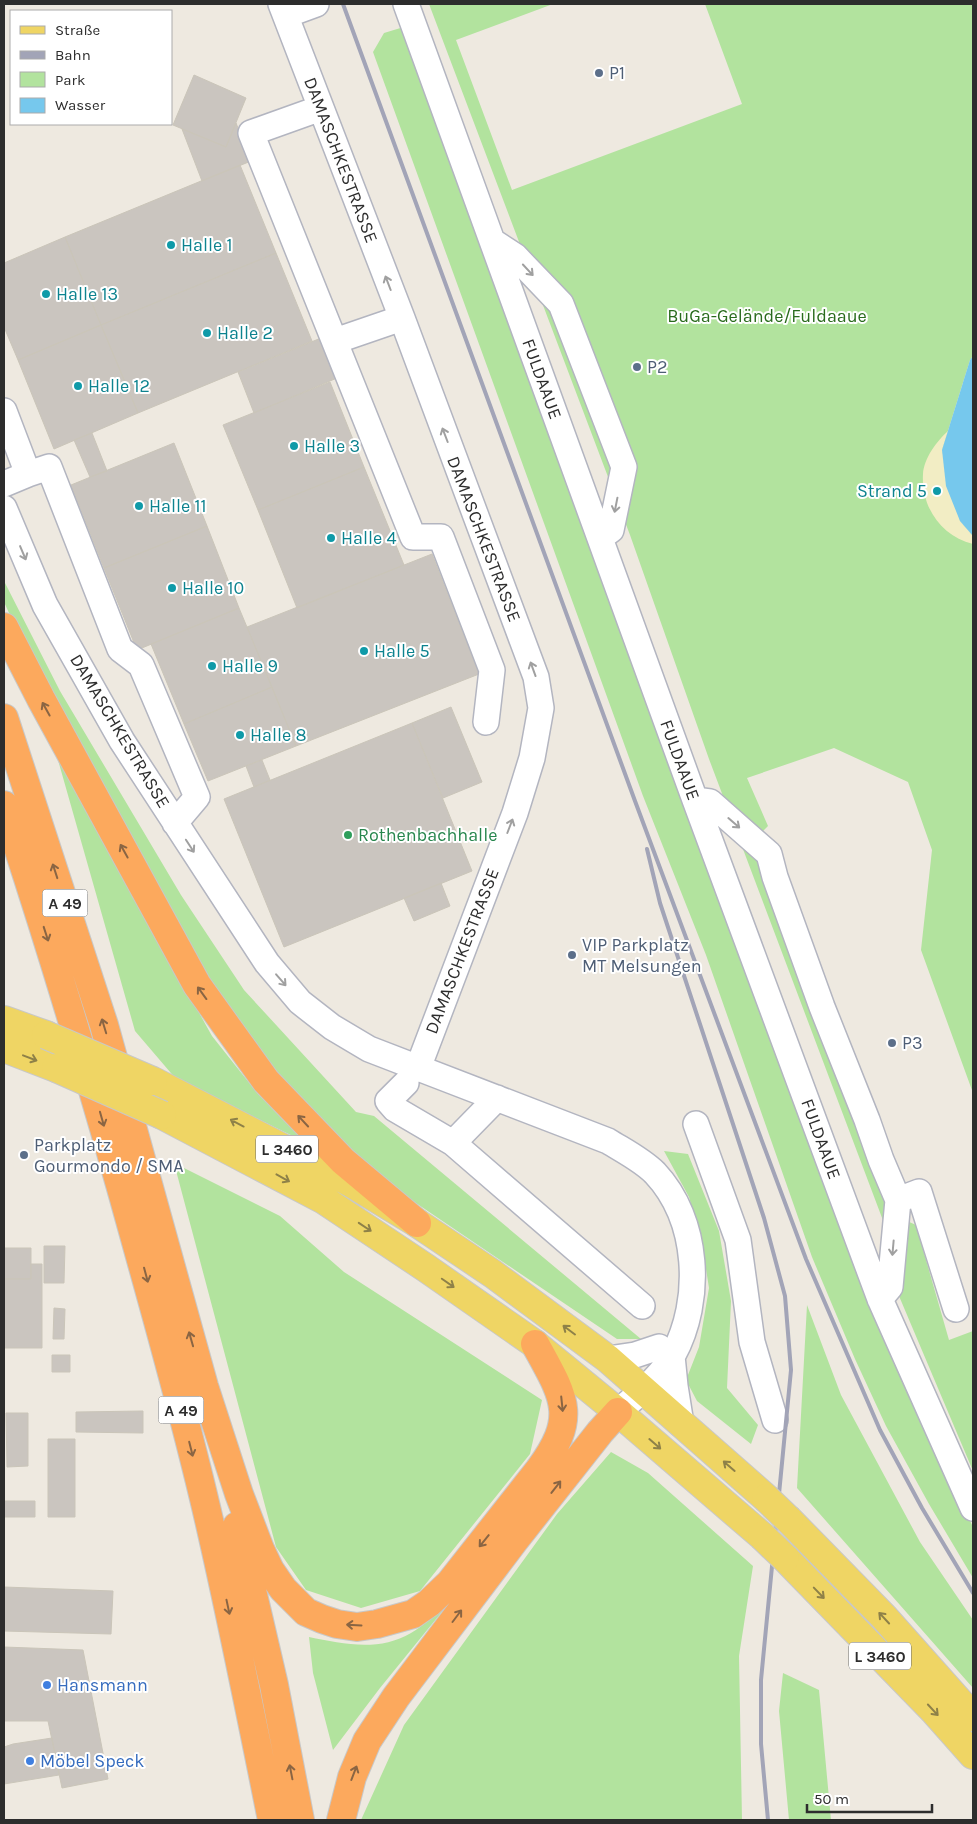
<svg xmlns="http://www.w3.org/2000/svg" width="977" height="1824" font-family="Karla,sans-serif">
	<rect width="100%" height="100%" fill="#eee9e0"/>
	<!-- green -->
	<path fill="#b2e39e" d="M429,4H553L456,40L512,190L742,104L705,4H973V356L970,360L942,450L960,521L973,536V1093L921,950L932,850L908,782L834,748L747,778L768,826L754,840L896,1216L916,1225L949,1340L973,1331V1471L899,1296L905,1244L890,1239L709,759L630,535Z
		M407,26L936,1451L973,1527V1578L929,1504L886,1426L855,1359L812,1257L706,955L643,796L373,52L384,33Z
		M4,581L60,691L181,895L244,990L356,1112L374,1116L641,1339H617L407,1197L361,1161L282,1078L242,1031L202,967L15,626L4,602Z
		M58,760L212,1036L258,1094L305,1142L176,1079L135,1031Z
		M664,1151L688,1154L719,1231L731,1301L727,1388L758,1425L751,1444L697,1401L686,1380L699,1347L709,1288L703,1250L689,1197Z
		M174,1163L280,1216L344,1272L542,1400L530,1454L420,1591L361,1608L306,1590L276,1547Z
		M807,1305L841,1395L920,1542L973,1620V1688L797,1488Z
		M611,1452L648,1473L753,1566L739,1656L742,1820H361L404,1725L557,1514Z
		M445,1608L380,1688L333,1750L313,1673L309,1637C343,1644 379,1652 411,1633C423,1626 434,1616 445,1608Z
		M783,1673L819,1690L831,1820H789L779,1711Z"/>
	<!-- sand -->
	<path fill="#f2edc4" d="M948,431L942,450L960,521L973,536V544C941,536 921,507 923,474C924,458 937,441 948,431Z"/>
	<!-- water -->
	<path fill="#76c8ed" d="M973,356V536L960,521L946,486L942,450L970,360Z"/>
	<!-- building -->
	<path fill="#cac5bf" stroke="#cac5b9" d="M194,75L246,98L226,147L173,125Z
		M236,123L251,161L202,181L182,129L226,147Z
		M240,165L276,253L101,325L65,237Z
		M65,237L101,325L18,360L4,327V263Z
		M276,253L312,341L138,413L101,325Z
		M101,325L138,413L54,449L18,360Z
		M321,338L337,378L254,413L238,372Z
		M330,382L364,467L258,510L223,425Z
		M92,433L107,471L90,477L74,440Z
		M174,443L207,526L104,568L71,485Z
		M364,467L404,565L297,608L258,510Z
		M207,526L239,608L137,650L104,568Z
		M432,554L479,674L296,746L247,627Z
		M239,608L272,687L184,724L151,644Z
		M272,687L296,746L208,781L184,724Z
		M451,707L482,782L443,798L412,723Z
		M412,723L472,871L284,947L224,799Z
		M262,760L270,780L254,787L246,766Z
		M441,883L450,906L414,921L404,898Z
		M44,1246H65L64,1283H44Z
		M4,1248H31V1279H4Z
		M31,1264H42V1348H4V1279H31Z
		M54,1308L65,1309L64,1339H53Z
		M52,1355H70V1372H52Z
		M143,1411V1433L76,1432V1412Z
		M6,1413H28V1466L7,1467Z
		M48,1439H75V1517H48Z
		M4,1501H35V1517H4Z
		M4,1587L113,1591L111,1634L4,1631Z
		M4,1647L83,1650L108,1779L62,1788L48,1721H4Z
		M52,1738L59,1775L4,1784V1747L13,1744Z"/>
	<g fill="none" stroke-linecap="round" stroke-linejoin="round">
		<!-- minor casing -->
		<g stroke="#b3b5c0" stroke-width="28">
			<path id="minor" d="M281,4L402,318L536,677L541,708L532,758L515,813L418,1068
				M406,4L695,800L880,1299L973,1508
				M286,15L316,4
				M321,108L251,133L413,537H441L492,670L486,722
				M492,241L515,256L561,304L624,467L611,530L600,538
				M335,341L402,318
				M4,411L28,474L49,467L120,649L141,665L197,797L175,823
				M4,484L28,474
				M4,508L45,605L122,741L267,963L300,1002L332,1027L369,1049L608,1141C624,1151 642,1160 655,1173C699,1220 703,1300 673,1355C661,1377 637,1395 618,1412
				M695,800L710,802L769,854L775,877L822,1007L867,1120L881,1160L898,1200L919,1192L956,1309
				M406,1083L388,1101L395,1109L453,1143L642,1306
				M696,1124L738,1240L752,1342L775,1420
				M453,1143L497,1098
				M880,1299L890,1287L898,1200
				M672,1356L675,1386L681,1424
				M608,1359L635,1355L659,1347"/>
		</g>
		<!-- major casing -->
		<g stroke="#c8c8c8" stroke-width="30">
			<path id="major" d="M4,1020L46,1035
				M4,1048L56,1068
				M153,1081L351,1183L417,1223L493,1274L608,1359L766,1498
				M162,1115L324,1200L426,1268L535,1344L618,1412L762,1536
				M789,1520L884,1617L973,1717
				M785,1558L934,1711L973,1755"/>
		</g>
		<!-- highway casing -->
		<g stroke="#c8c8c8" stroke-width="30">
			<path id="highway" d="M4,627L41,699L197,985L266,1081L343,1161L417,1223
				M4,718L104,1025L204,1386L239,1494L260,1549L270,1570L283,1589L306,1612L322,1619L337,1624L357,1627L377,1624L413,1614L429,1603L450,1583L539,1470C579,1416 564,1397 535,1344
				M4,805C54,955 99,1107 141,1260C165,1346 189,1433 209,1520C232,1620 252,1720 272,1820
				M237,1526L274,1685L300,1820
				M341,1820L352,1777L367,1741L396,1697L514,1541L600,1432L618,1412"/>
		</g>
		<!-- minor -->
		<use href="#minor" stroke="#fff" stroke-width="25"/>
		<!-- major -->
		<use href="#major" stroke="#efd564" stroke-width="28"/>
		<!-- highway -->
		<use href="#highway" stroke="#fca95d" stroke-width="28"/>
		<!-- rail -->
		<path stroke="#a2a4b7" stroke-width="4" d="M343,4L635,801L806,1259L880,1430L922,1508L973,1593
			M647,849L660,903L764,1218L785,1296L791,1370L761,1680V1744L768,1820"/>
		<!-- major-bridge casing -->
		<g stroke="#c8c8c8" stroke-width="30" stroke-linecap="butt">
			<path id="major-bridge" d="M46,1035L153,1081
				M56,1068L162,1115
				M766,1498L789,1520
				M762,1536L785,1558"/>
		</g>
		<!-- major-bridge -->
		<use href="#major-bridge" stroke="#efd564" stroke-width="28"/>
	</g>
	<!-- one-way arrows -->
	<defs><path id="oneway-shaft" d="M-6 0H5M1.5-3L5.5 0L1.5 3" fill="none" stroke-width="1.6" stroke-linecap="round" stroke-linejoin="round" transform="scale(1.25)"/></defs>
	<g stroke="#a0a0a0">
		<use href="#oneway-shaft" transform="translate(528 270) rotate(47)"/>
		<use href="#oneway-shaft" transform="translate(388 283) rotate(-111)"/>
		<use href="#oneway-shaft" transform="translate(445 435) rotate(-111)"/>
		<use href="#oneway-shaft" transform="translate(616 505) rotate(101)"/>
		<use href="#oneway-shaft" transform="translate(23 553) rotate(67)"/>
		<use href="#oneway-shaft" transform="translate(533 669) rotate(-110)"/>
		<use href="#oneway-shaft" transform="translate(734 823) rotate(41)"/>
		<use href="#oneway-shaft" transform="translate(510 826) rotate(-69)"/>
		<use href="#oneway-shaft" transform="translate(190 846) rotate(57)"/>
		<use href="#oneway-shaft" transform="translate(281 980) rotate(49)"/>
		<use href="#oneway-shaft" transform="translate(893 1248) rotate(95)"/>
	</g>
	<g stroke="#8a6543">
		<use href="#oneway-shaft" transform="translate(46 709) rotate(-119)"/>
		<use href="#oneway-shaft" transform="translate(124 851) rotate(-119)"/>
		<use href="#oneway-shaft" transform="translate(55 871) rotate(-108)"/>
		<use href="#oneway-shaft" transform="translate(46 934) rotate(72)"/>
		<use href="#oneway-shaft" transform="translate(202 993) rotate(-126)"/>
		<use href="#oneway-shaft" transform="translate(104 1026) rotate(-107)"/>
		<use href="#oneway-shaft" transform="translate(102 1119) rotate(74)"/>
		<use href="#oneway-shaft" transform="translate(303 1121) rotate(-133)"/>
		<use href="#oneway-shaft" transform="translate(146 1275) rotate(75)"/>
		<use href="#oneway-shaft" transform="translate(191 1339) rotate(-106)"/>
		<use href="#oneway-shaft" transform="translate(562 1404) rotate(84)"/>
		<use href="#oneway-shaft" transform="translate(191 1449) rotate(76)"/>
		<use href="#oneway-shaft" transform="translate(556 1487) rotate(-52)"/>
		<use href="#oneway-shaft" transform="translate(484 1541) rotate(129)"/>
		<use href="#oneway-shaft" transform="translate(228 1607) rotate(78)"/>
		<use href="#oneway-shaft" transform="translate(457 1616) rotate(-53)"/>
		<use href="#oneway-shaft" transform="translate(354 1625) rotate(-177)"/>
		<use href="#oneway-shaft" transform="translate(291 1772) rotate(-101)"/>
		<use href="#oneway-shaft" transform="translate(354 1773) rotate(-69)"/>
	</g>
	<g stroke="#8e8148">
		<use href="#oneway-shaft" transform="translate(30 1058) rotate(21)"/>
		<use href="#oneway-shaft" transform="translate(237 1123) rotate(-152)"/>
		<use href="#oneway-shaft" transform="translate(283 1178) rotate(29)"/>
		<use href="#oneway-shaft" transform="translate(365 1227) rotate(34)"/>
		<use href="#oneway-shaft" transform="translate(448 1283) rotate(35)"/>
		<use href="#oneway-shaft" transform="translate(569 1330) rotate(-143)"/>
		<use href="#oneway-shaft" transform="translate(655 1444) rotate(41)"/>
		<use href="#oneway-shaft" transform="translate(729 1466) rotate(-139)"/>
		<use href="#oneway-shaft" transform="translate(819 1593) rotate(46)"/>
		<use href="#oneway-shaft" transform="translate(884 1618) rotate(-133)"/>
		<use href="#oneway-shaft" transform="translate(933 1710) rotate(47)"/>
	</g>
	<!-- markers -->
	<g fill="#5c6f8a" stroke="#fff" stroke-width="2">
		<circle cx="599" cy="73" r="5"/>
		<circle cx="637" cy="367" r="5"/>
		<circle cx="572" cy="955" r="5"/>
		<circle cx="892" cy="1043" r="5"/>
		<circle cx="24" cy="1155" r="5"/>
	</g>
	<g fill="#0f9aa8" stroke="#fff" stroke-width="2">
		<circle cx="171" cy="245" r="5"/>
		<circle cx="46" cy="294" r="5"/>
		<circle cx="207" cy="333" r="5"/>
		<circle cx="78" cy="386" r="5"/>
		<circle cx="294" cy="446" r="5"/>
		<circle cx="937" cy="491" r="5"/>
		<circle cx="139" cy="506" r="5"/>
		<circle cx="331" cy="538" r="5"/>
		<circle cx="172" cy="588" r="5"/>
		<circle cx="364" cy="651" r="5"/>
		<circle cx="212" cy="666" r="5"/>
		<circle cx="240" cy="735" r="5"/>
	</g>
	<circle fill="#2e9e5b" stroke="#fff" stroke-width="2" cx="348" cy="835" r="5"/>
	<g fill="#3f7fe0" stroke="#fff" stroke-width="2">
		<circle cx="47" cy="1685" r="5"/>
		<circle cx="30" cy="1761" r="5"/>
	</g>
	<g text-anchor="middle" stroke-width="4" stroke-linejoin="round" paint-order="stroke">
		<!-- shield labels -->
		<g fill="#fff" stroke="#6c6c6c" stroke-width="1">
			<rect x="42.5" y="889.5" width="45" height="27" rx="4"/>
			<rect x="256" y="1135.5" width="62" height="27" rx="4"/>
			<rect x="158.5" y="1396.5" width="45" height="27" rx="4"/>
			<rect x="849" y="1642.5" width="62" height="27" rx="4"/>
		</g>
		<g font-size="16" font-weight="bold" fill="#2d2d2d">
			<text x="65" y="909">A 49</text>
			<text x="287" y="1155">L 3460</text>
			<text x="181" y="1416">A 49</text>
			<text x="880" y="1662">L 3460</text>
		</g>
		<!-- service labels -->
		<g font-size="18" fill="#4e5e75" stroke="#fff" text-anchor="start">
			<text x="609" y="79">P1</text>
			<text x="647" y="373">P2</text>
			<text x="582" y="951">VIP Parkplatz<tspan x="582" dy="21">MT Melsungen</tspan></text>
			<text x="902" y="1049">P3</text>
			<text x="34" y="1151">Parkplatz<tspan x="34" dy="21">Gourmondo / SMA</tspan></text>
		</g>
		<!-- street labels -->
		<g font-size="18" fill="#2d2d2d" stroke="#fff">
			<text transform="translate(341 160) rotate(69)" y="6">DAMASCHKESTRASSE</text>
			<text transform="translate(542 379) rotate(70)" y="6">FULDAAUE</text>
			<text transform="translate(484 539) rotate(69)" y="6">DAMASCHKESTRASSE</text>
			<text transform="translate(120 731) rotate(59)" y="6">DAMASCHKESTRASSE</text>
			<text transform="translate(680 760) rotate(70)" y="6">FULDAAUE</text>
			<text transform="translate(462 951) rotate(-69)" y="6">DAMASCHKESTRASSE</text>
			<text transform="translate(821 1139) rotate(70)" y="6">FULDAAUE</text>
		</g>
		<!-- culture labels -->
		<g font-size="18" fill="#0d838f" stroke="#fff" text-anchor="start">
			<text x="181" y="251">Halle 1</text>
			<text x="56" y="300">Halle 13</text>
			<text x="217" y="339">Halle 2</text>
			<text x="88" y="392">Halle 12</text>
			<text x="304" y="452">Halle 3</text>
			<text x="927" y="497" text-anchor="end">Strand 5</text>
			<text x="149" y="512">Halle 11</text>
			<text x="341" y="544">Halle 4</text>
			<text x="182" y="594">Halle 10</text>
			<text x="374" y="657">Halle 5</text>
			<text x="222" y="672">Halle 9</text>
			<text x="250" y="741">Halle 8</text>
		</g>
		<!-- park labels -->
		<g font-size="18" fill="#296b1c" stroke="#fff">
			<text x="767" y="322">BuGa-Gelände/Fuldaaue</text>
		</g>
		<!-- leisure labels -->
		<g font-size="18" fill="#27864d" stroke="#fff" text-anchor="start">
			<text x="358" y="841">Rothenbachhalle</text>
		</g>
		<!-- shop labels -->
		<g font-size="18" fill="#366cbe" stroke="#fff" text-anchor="start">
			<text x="57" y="1691">Hansmann</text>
			<text x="40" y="1767">Möbel Speck</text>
		</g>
	</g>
	<!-- border -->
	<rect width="977" height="1824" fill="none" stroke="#2d2d2d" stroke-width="10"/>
	<!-- legend -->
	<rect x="10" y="10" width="162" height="115" fill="#ffffff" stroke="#ababab"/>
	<rect x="20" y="26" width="25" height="8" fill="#efd564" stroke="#ababab"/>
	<text x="55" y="35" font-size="15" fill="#2d2d2d">Straße</text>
	<rect x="20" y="51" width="25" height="8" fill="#a2a4b7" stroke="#ababab"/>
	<text x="55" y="60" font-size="15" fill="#2d2d2d">Bahn</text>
	<rect x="20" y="72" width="25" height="15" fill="#b2e39e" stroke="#ababab"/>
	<text x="55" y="85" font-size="15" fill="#2d2d2d">Park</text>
	<rect x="20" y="98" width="25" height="15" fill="#76c8ed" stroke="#ababab"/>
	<text x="55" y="110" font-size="15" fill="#2d2d2d">Wasser</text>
	<!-- scale -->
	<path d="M807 1804v8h125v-8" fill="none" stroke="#2d2d2d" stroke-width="2.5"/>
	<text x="814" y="1804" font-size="15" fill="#2d2d2d" stroke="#ffffff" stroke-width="4" paint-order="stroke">50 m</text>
</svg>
